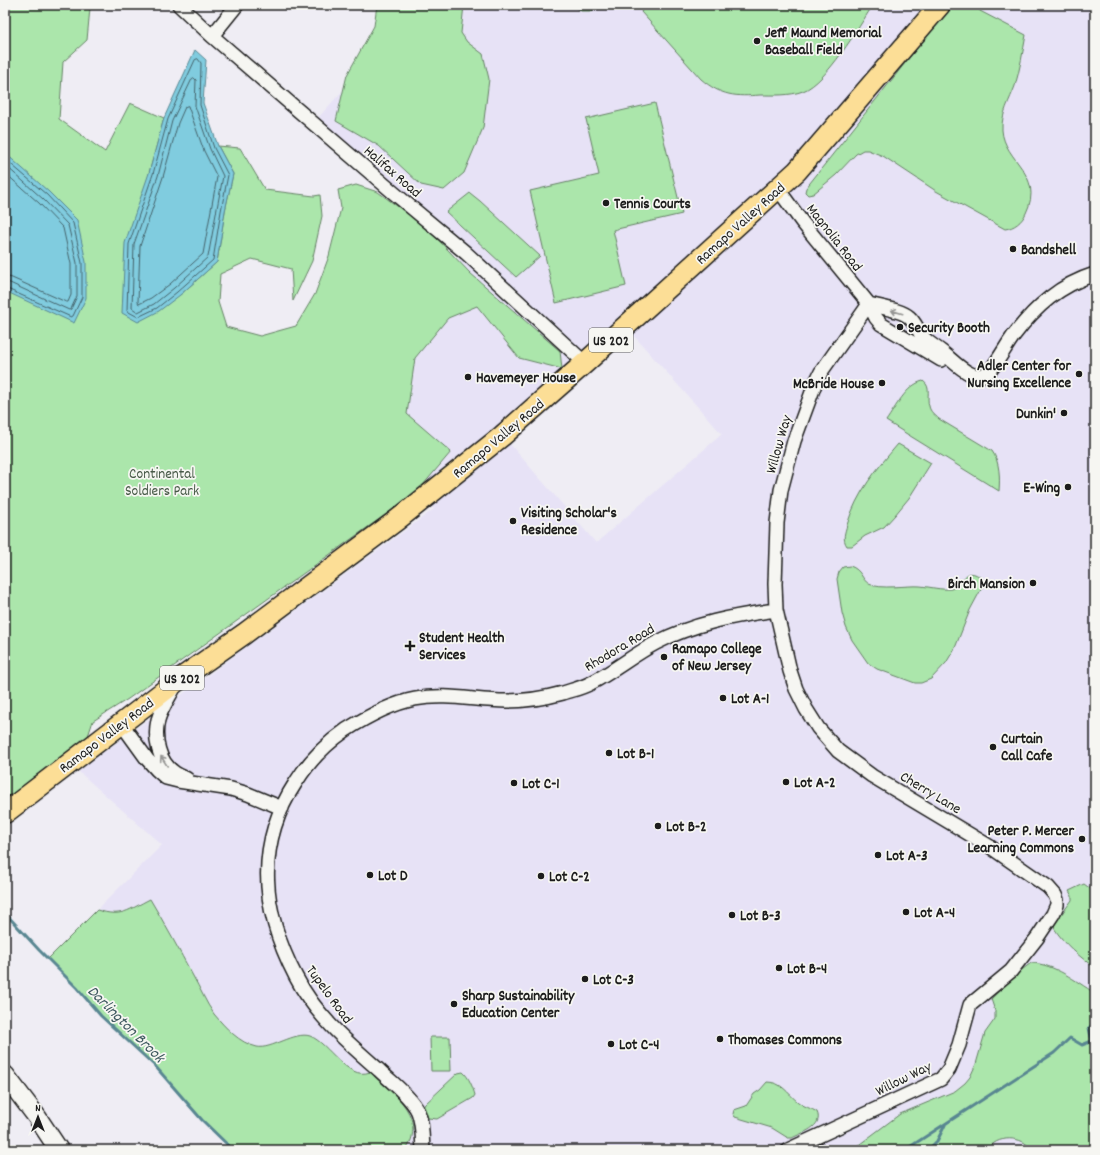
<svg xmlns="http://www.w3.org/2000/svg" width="1100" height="1155" font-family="Dekko,sans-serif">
	<rect width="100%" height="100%" fill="#efedf4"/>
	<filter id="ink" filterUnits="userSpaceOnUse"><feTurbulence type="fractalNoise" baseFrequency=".025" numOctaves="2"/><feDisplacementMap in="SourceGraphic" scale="8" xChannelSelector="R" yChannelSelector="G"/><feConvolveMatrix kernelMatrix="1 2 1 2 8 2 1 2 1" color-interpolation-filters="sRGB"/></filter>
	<g filter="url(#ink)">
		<!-- built -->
		<path fill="#e7e2f6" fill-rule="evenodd" d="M420,5H1095V1150H233L202,1120L155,1066L101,1016L48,959L162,845L78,771L434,509L311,402L470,248L317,119ZM626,327L722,434L596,543L503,436Z"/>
		<!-- green -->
		<path fill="#abe6ab" stroke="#648164" d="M5,5H93L90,8L87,40L63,62L59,119L105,152L130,103L164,118L149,173L180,295L217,262L225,211L233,174L218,146L240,148L265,190L314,196L320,195L322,216L312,261L293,301L291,269L252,259L220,274L218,302L226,327L260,336L296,326L315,294L329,256L341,208L338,190L356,185L378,192L427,228L470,273L560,351L562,369L519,358L477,306L448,318L415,358L407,414L451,452L417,492L128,699L93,721L88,736L5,801Z
			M377,5H464L461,33L467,42L483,54L489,79L483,128L464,173L444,190L421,185L379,146L336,121L347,75L374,26Z
			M574,5H597L592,11H581Z
			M645,5H873C858,28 827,82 803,91C790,96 774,95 760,95C736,97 721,96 701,79L641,12Z
			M951,5H974L980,11L1026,35C1023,51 1020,69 1015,86C1010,100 1001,114 1002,130C1004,161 1045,174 1026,213C1022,222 1014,228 1005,229L936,191L883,156L868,150H863L856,154L836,175L813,194L808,195L805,192L806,188Z
			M655,103L682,214L613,230L626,286L556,303L530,191L599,175L586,119Z
			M470,193L480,201L540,256L516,277L446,212Z
			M923,381C932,387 926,397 929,406C930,412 935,415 939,419L992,451C1000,462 1000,478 999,491L886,421C896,407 906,385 923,381Z
			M898,444L931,463L909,498L895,515L884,527L865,536L852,546H847C842,539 845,532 847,525C857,492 876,470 898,444Z
			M850,566C862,570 861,579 869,584C880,590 907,585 920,586C931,587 941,590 951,589C965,586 963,563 983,579L984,584L970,610L955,648L946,663L931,679L921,683H915L877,669L868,663L852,640L846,627L842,613L837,579L839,572L843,567Z
			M1084,884L1095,892V968C1079,956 1064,944 1054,928L1055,923L1072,900V896L1069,891Z
			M150,899C165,924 179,950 193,976C200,988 206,1003 214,1014C225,1027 239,1043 257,1047C271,1050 295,1031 310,1036C329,1043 347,1081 370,1072C392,1092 428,1117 406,1150H233L202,1120L155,1066L101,1016L77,988L48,959L97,910C122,918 128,910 150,899Z
			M1031,963C1055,964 1075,981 1095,993V1150H1031C1024,1135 995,1135 988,1150H852L900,1114L955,1091L965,1083L970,1077L976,1064L985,1033L995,1019V1011L991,999L1019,972Z
			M430,1037H450L451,1071H431Z
			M463,1072C469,1077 473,1088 475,1095L473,1098L437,1119L428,1118L423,1107L425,1104L458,1073Z
			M767,1082C782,1082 787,1093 798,1102C804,1107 811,1108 817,1112C824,1127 801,1133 792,1138H788L772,1128L735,1117L733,1114L734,1110L746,1106L754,1094L760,1090Z"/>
		<!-- water -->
		<path fill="#80ccdf" stroke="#588691" d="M195,50L206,60L203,103L218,146L233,174L225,211L217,262L180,295L159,311L138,322L122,313L125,243L149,173L164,118Z
			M5,153L49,192L77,220L86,262V298L74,323L5,291Z"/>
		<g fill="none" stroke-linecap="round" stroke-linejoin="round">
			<!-- shore -->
			<path stroke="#44626a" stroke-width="1" d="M198,59L201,63L200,105L214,148L228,175L221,211L213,260L177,292L157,308L138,317L127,311L129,244L153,174L168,119L195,60Z
				M194,78L196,80L195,106L210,149L223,176L208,257L174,288L154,304L138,312L132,308L134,244L158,176L172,121L192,79Z
				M188,106L204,151L217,177L203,254L170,284L151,298L139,304L138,302L140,246L163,177L178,123L185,107Z
				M5,159L47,195L73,223L82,263V297L73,316L71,317L5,288
				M5,165L43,199L68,225L77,263V296L71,309L69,310L10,283L5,282
				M5,173L39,203L63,228L71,264V295L68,302H66L12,278L5,276"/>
			<!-- stream -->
			<path stroke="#588691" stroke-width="3" d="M5,913L39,950L77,988L101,1016L155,1066L202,1120L233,1150
				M905,1150L1054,1053L1070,1038L1082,1045L1092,1041L1089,1028L1095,1022
				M928,1150L937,1141L945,1125"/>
			<!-- minor casing -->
			<g stroke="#1c1c1c" stroke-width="16">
				<path id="minor" d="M179,5L212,36L394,193L466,253L585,363
					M212,36L237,5
					M778,189L802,222L869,304L876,318L881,324L941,360
					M869,304C879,307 902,310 909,317C915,322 918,331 923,337C928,343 936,347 942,352C955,362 977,389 992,368C1000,358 1006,346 1014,335C1036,306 1060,285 1095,274
					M175,686C170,696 161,709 158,720C154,738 158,762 175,773C179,776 183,777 187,779
					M121,723L147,759L157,770L166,778L178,781L231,789L248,794L282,808
					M423,1150C422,1137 423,1119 416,1108C407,1093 391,1082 379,1070C347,1042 316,1016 296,977C262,912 254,846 296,782C309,761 326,744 346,730C368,716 390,704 415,699C446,693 476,701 506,701C526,701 545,698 563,693C572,690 582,688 591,683C613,672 633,655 656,643C694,623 734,616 776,610
					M788,1150L941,1079L949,1069L959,1045L970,1005L1011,971L1037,938L1053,914L1057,905V900L1055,895L1048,887L989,846L872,776L838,751L818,728L806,709L796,689L790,671L776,610L775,584L777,523L781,490L794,441L815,384L821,372L869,304"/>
			</g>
			<!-- secondary casing -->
			<g stroke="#1c1c1c" stroke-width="21">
				<path id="secondary" d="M5,1075L37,1117L59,1150"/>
			</g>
			<!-- primary casing -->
			<g stroke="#1c1c1c" stroke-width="23">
				<path id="primary" d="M5,813L177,681L244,634L397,520L502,436L585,363L797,171L940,5"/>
			</g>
			<!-- minor -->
			<use href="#minor" stroke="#f6f6f2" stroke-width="13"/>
			<!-- secondary -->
			<use href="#secondary" stroke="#f6f6f2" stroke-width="18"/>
			<!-- primary -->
			<use href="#primary" stroke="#fcde96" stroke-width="20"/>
		</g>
		<!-- one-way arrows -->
		<defs><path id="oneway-shaft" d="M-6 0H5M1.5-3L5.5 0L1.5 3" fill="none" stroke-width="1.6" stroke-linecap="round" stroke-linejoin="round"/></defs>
		<g stroke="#949492">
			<use href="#oneway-shaft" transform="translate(897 312) rotate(-164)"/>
			<use href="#oneway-shaft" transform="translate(164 761) rotate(-123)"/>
		</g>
	</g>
	<!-- markers -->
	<g fill="#1c1c1c" stroke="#f6f6f2" stroke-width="1.5">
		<circle cx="757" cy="41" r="4"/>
		<circle cx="606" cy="203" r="4"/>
		<circle cx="1013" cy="249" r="4"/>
		<circle cx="900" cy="327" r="4"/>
		<circle cx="1079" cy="374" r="4"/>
		<circle cx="468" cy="377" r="4"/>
		<circle cx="882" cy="383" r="4"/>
		<circle cx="1064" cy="413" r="4"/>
		<circle cx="1068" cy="487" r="4"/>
		<circle cx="513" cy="521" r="4"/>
		<circle cx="1033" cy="583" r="4"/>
		<path d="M408 640h4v4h4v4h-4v4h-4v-4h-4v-4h4z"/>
		<circle cx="664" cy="657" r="4"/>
		<circle cx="723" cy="698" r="4"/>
		<circle cx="993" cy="747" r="4"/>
		<circle cx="609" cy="753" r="4"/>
		<circle cx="786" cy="782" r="4"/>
		<circle cx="514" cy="783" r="4"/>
		<circle cx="658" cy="826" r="4"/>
		<circle cx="1082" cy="839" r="4"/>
		<circle cx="878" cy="855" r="4"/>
		<circle cx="370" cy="875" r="4"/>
		<circle cx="541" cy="876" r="4"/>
		<circle cx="906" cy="912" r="4"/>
		<circle cx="732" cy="915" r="4"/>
		<circle cx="779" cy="968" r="4"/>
		<circle cx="585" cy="979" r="4"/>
		<circle cx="454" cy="1004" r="4"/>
		<circle cx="720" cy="1039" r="4"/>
		<circle cx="611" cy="1044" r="4"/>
	</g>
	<g text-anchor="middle" stroke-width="3.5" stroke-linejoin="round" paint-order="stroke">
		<!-- shield labels -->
		<g fill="#f6f6f2" stroke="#5d5d5c" stroke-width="1">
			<rect x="589" y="328" width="44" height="24" rx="3"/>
			<rect x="160" y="666" width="44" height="24" rx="3"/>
		</g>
		<g font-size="14" font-weight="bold" fill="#1c1c1c">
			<text x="611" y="345">US 202</text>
			<text x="182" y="683">US 202</text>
		</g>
		<!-- poi labels -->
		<g font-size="15" font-weight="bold" fill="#1c1c1c" stroke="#f6f6f2" text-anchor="start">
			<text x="765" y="37">Jeff Maund Memorial<tspan x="765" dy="17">Baseball Field</tspan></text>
			<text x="614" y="208">Tennis Courts</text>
			<text x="1021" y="254">Bandshell</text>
			<text x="908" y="332">Security Booth</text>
			<text x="1071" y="370" text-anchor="end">Adler Center for<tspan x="1071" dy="17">Nursing Excellence</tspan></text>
			<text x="476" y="382">Havemeyer House</text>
			<text x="874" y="388" text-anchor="end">McBride House</text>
			<text x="1056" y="418" text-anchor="end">Dunkin'</text>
			<text x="1060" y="492" text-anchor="end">E-Wing</text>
			<text x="521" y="517">Visiting Scholar's<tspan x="521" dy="17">Residence</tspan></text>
			<text x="1025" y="588" text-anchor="end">Birch Mansion</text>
			<text x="419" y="642">Student Health<tspan x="419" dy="17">Services</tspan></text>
			<text x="672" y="653">Ramapo College<tspan x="672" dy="17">of New Jersey</tspan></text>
			<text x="731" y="703">Lot A-1</text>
			<text x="1001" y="743">Curtain<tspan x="1001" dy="17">Call Cafe</tspan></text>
			<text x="617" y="758">Lot B-1</text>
			<text x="794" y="787">Lot A-2</text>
			<text x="522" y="788">Lot C-1</text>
			<text x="666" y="831">Lot B-2</text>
			<text x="1074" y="835" text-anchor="end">Peter P. Mercer<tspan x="1074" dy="17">Learning Commons</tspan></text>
			<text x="886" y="860">Lot A-3</text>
			<text x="378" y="880">Lot D</text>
			<text x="549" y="881">Lot C-2</text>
			<text x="914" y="917">Lot A-4</text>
			<text x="740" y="920">Lot B-3</text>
			<text x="787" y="973">Lot B-4</text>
			<text x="593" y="984">Lot C-3</text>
			<text x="462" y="1000">Sharp Sustainability<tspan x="462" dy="17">Education Center</tspan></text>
			<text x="728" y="1044">Thomases Commons</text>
			<text x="619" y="1049">Lot C-4</text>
		</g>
		<!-- street labels -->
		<g font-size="15" fill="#1c1c1c" stroke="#f6f6f2">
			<text transform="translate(393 171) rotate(41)" y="5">Halifax Road</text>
			<text transform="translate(740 223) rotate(-42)" y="5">Ramapo Valley Road</text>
			<text transform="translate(835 237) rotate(52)" y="5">Magnolia Road</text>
			<text transform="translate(498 438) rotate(-40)" y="5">Ramapo Valley Road</text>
			<text transform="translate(778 444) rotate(-74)" y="5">Willow Way</text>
			<text transform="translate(619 647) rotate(-31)" y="5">Rhodora Road</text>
			<text transform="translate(106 735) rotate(-37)" y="5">Ramapo Valley Road</text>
			<text transform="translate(931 792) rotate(31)" y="5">Cherry Lane</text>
			<text transform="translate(330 994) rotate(54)" y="5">Tupelo Road</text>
			<text transform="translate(903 1078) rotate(-26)" y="5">Willow Way</text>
		</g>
		<!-- park labels -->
		<g font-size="15" fill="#475947" stroke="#f6f6f2">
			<text x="162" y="478">Continental<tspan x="162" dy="17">Soldiers Park</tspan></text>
		</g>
		<!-- water labels -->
		<g font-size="16" font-style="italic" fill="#3f5a60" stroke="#f6f6f2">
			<text transform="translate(127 1023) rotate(45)" y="6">Darlington Brook</text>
		</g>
	</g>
	<!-- margin -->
	<rect width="1100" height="1155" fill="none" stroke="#f6f6f2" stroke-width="20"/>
	<rect x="10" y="10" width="1080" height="1135" fill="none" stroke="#1c1c1c" stroke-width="1.5" filter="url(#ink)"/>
	<!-- north arrow -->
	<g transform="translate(38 1117)" stroke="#f6f6f2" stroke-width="3" paint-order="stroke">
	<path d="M0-3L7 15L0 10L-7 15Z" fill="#1c1c1c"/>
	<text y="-6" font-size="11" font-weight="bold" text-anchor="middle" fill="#1c1c1c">N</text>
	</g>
</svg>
